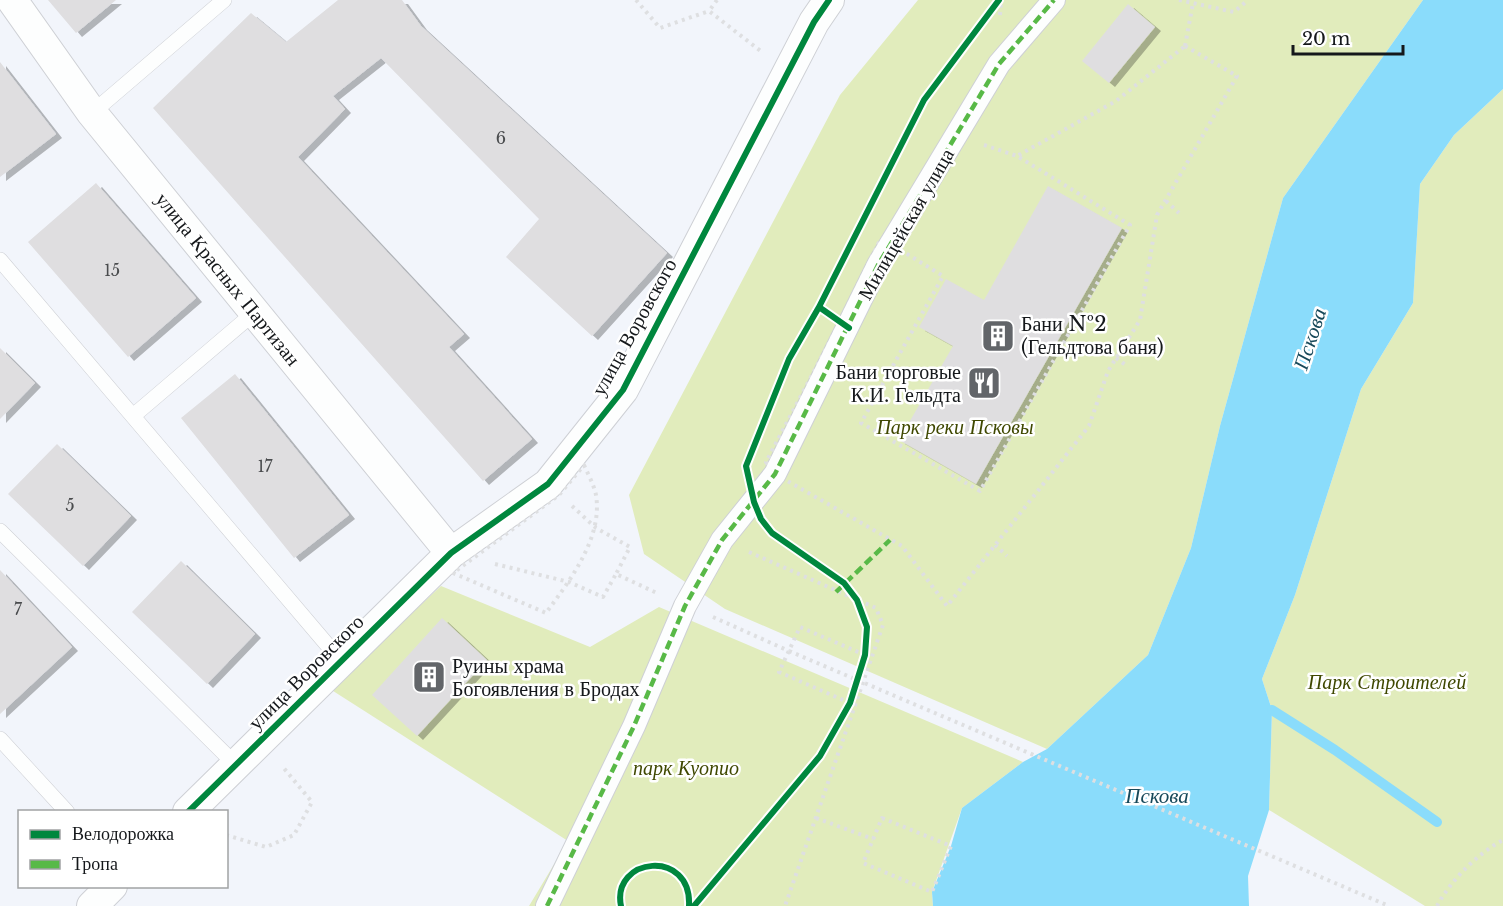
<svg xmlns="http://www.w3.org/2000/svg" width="1503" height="906" font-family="'Libre Baskerville',serif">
	<defs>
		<filter id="shadow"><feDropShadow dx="6" dy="4" stdDeviation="0" flood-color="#0004"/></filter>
	</defs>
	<rect width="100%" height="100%" fill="#f2f5fb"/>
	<!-- green -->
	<path fill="#e1ecbc" d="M918,0H1423L1283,198L1220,426L1191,548L1148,655L1047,749L725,609L644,554L629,495L840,95Z
		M1503,89V906H1425L1269,810L1272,710L1262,679L1295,595L1361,389L1413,303L1420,184L1454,135Z
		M441,586L590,647L659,607L1023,762L962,808L932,892L933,906H529L568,841L330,689Z"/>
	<!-- water -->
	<path fill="#8adcfb" d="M1423,0H1503V89L1454,135L1420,184L1413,303L1361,389L1295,595L1262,679L1272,710L1269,810L1248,876L1249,906H933L932,892L951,846L962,808L1023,762L1047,749L1148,655L1191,548L1220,426L1283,198Z"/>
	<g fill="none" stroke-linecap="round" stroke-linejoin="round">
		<!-- stream -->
		<path stroke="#8adcfb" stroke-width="10" d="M1272,710L1335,750L1437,822"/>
	</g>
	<!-- building -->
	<path fill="#dfdee0" filter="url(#shadow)" d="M48,0H116L76,33Z
		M338,0H402L421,26L667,253L592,336L506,257L539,219L381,58L333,96L345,109L298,157L464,334L449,347L532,439L483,481L153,108L251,13L286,42Z
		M1128,4L1155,27L1109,83L1082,61Z
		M0,62L56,134L0,177Z
		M96,183L196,298L128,357L28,242Z
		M1048,186L1122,228L976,484L899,440L953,346L919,327L946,279L984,300Z
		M0,348L35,383L0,419Z
		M235,374L349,515L294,558L181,418Z
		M57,444L131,516L83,566L8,494Z
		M181,561L255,634L207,684L132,612Z
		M0,570L72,647L0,714Z
		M442,618L487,660L417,736L372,695Z"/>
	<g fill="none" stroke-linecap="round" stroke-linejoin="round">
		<!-- service casing -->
		<g stroke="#ced0d5" stroke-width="16">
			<path id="service" d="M92,113L224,0
				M0,260L341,661
				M133,416L255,312
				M0,531L236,765
				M0,739L67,812"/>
		</g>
		<!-- pedestrian casing -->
		<g stroke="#ced0d5" stroke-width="24">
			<path id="pedestrian" d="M547,906L634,726L685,606L722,540L775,474L878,265L999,64L1054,0"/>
		</g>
		<!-- minor casing -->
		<g stroke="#ced0d5" stroke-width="32">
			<path id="minor" d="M12,0L92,113L451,553
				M188,812L451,553L548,484L623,390L814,22L829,0
				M92,906L112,886"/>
		</g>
		<!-- path -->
		<path stroke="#dedfe1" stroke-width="4" stroke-dasharray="3 4.5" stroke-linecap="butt" d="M636,0L660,28L709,11
			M717,0L709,11L762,52
			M1179,0L1234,12L1248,0
			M1000,15L1001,0
			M1185,46L1237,76L1157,215L1140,320L1108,371L1089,426L947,606L902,546L775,474L766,462L840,322L881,238L943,276L861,423L980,491L1130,225L1017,156L1116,101Z
			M1185,46L1193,3
			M984,145L1017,156
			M1166,201L1179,213
			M1116,358L1127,366
			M584,465C588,474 594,485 596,495C603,538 570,580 546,613L453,573L559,495Z
			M572,506L596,528L630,547L616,574
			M995,545L1007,556
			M749,552L876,608L883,625L785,906
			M495,564L569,582L603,597L616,574L659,594
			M713,617L789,651
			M850,703L779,672L800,627L865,655
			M816,818L873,839
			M882,818L951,846L932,892L863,863Z
			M226,835L266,847L294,835L312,802L282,766
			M1437,906C1451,880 1477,854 1503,840"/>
		<!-- service -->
		<use href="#service" stroke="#fdfefe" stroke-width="15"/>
		<!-- pedestrian -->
		<use href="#pedestrian" stroke="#fdfefe" stroke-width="22"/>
		<!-- minor -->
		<use href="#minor" stroke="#fdfefe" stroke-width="30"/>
		<!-- path-bridge -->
		<path stroke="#dedfe1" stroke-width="4" stroke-dasharray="3 4.5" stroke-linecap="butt" d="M789,651L1389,906"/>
		<!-- quiet -->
		<path stroke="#58b947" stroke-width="4.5" stroke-dasharray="9 4.5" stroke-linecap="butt" d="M836,592L890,540
			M547,906L634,726L685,606L722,540L775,474L878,265L999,64L1054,0"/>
		<!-- cycleway casing -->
		<g stroke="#fff" stroke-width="10">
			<path id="cycleway" d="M849,328L819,307L924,100L999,0
				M188,812L451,553L548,484L623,390L814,22L829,0
				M621,906C611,857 692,848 689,906
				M694,906L820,756L850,703L865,655L867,627L857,600L844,583L772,533L761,519L754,502L746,466L789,359L819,307"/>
		</g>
		<!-- cycleway -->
		<use href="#cycleway" stroke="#00873e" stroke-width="6"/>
	</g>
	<!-- icons -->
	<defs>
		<g id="building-square" transform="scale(1.725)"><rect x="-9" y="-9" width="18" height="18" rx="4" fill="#626569" stroke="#fff"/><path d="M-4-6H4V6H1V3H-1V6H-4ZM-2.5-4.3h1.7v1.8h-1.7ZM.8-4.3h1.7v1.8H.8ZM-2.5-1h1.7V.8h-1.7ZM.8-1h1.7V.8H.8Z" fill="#fff"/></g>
		<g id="restaurant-square" transform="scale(1.725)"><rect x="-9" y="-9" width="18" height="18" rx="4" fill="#626569" stroke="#fff"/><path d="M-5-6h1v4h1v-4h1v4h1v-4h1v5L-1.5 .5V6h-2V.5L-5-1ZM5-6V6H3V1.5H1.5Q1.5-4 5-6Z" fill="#fff"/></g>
	</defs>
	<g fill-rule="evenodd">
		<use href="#building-square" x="998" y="336"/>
		<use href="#restaurant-square" x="984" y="383"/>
		<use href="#building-square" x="429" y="677"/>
	</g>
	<g text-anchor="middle" stroke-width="5" stroke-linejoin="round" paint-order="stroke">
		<!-- number labels -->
		<g font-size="16" fill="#4a4c4e">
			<text x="501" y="144">6</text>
			<text x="112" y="276">15</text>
			<text x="265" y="472">17</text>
			<text x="70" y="511">5</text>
			<text x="18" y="615">7</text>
		</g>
		<!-- street labels -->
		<g font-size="20" fill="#15181b" stroke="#fff">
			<text transform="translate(906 224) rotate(-60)" y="7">Милицейская улица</text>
			<text transform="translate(228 279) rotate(51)" y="7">улица Красных Партизан</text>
			<text transform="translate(634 327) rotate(-61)" y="7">улица Воровского</text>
			<text transform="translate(306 672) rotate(-45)" y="7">улица Воровского</text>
		</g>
		<!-- poi labels -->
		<g font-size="20" fill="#15181b" stroke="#fff" text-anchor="start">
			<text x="1021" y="331">Бани №2<tspan x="1021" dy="23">(Гельдтова баня)</tspan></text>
			<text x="961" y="379" text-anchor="end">Бани торговые<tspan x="961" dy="23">К.И. Гельдта</tspan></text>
			<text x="452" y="673">Руины храма<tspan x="452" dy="23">Богоявления в Бродах</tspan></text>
		</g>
		<!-- park labels -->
		<g font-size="20" font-style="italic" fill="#3f4800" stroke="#fff">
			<text x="955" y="434">Парк реки Псковы</text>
			<text x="1387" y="689">Парк Строителей</text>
			<text x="686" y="775">парк Куопио</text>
		</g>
		<!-- water labels -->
		<g font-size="21" font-style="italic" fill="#17495a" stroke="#fff">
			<text transform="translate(1310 339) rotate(-72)" y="7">Пскова</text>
			<text x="1157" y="803">Пскова</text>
		</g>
	</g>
	<!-- legend -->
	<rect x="18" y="810" width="210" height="78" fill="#ffffff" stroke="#a1a3a4" stroke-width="1.5"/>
	<rect x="30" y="830" width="30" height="9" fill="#00873e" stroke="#a1a3a4" stroke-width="1.5"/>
	<text x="72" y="840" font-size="18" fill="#15181b">Велодорожка</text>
	<rect x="30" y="860" width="30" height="9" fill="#58b947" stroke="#a1a3a4" stroke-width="1.5"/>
	<text x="72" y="870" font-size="18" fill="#15181b">Тропа</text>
	<!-- scale -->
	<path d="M1293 45v9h110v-9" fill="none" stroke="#15181b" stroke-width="3"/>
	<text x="1302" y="45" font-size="18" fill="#15181b" stroke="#ffffff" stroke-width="4.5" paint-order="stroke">20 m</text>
</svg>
